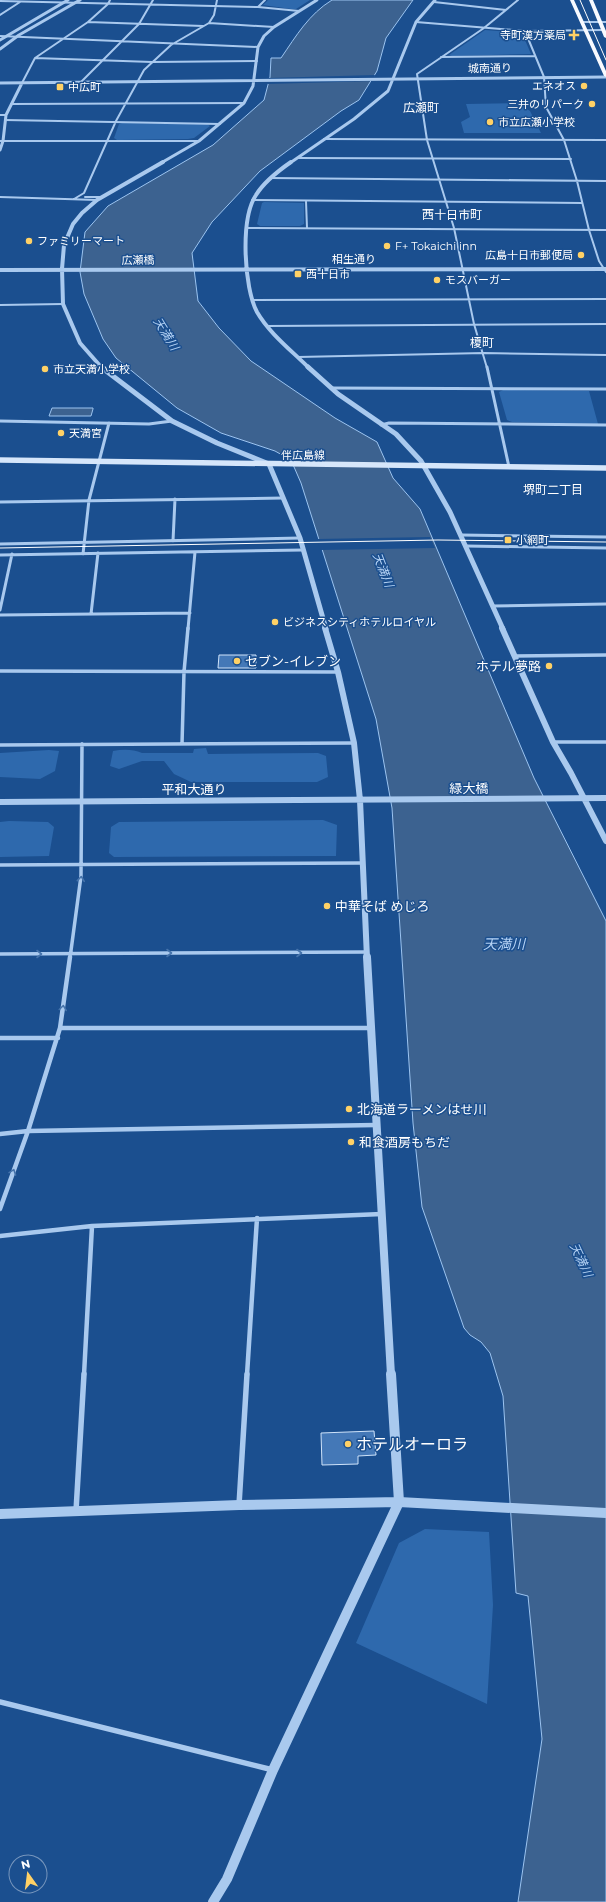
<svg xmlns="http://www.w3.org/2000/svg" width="606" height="1902" font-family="Montserrat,'Noto Sans JP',sans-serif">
	<rect width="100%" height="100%" fill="#1b4f8f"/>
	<!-- green -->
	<path fill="#2e69ad" d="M268,0H310L296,9H291L263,5Z
		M485,30L522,33L531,54L452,56L449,55Z
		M522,103L525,108L530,111L541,133H464L461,122L470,117L466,104Z
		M122,123L207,124L210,126L194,138L188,139L117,140L114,138L119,124Z
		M264,202L304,203V224L300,226H260L257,224L262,203Z
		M503,390L589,391L598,424L512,422L507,420L499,392Z
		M206,748L208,754L318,753L326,756L328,777L317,782H191L174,774L164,761H142L119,769L110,766L113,751C123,749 133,749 142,753H193L194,749Z
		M49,750L59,751L55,771L40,779L0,777V753Z
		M323,820L337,825L336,856L114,857L109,853L111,827L119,822Z
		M9,821L48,822L54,827L49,856L0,857V822Z
		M425,1529L489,1532L493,1605L487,1704L356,1643L399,1543Z"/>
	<!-- water -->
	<path fill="#3c6290" stroke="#9cc4f0" d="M332,0H413L386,38L377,71L359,100L341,111L260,171L212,222L192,253L198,301L219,328L251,361L335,418L377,442L393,478L420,509L534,778L606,921V1902H518L542,1739L528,1596L516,1593L503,1396L490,1353L481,1342L470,1335L464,1328L422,1207L413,1123L392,808L376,719L301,483L291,460L275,451L221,433L177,408L116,358L103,339L84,294L80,272L85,232L108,206L213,145L264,100L270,77L271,58H281C296,36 309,14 332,0Z
		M52,408H93V409L91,416H49Z"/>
	<!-- pier -->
	<path fill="#1b4f8f" d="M375,75L373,81L267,84L269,78Z
		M430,537L435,548L320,550L317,539Z"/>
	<!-- building -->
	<path fill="#4478b7" stroke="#cfe3fa" d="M219,655H256V668H218Z
		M374,1431L376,1455L358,1456V1464L322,1465L321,1433Z"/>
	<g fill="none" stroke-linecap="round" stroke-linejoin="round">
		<!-- minor-far4 -->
		<path stroke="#a9c9ee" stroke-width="2" d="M0,1L258,7L299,11
			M434,2L506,10
			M258,7L265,0
			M0,15L20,2
			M88,22L203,26
			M416,22L525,31L603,30
			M582,22H606
			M209,23L274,27
			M525,31L544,77L546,107L564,140L577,181L589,230L599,261L606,272
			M0,36L258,47
			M441,57L535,56
			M35,58L152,62L257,61
			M22,83L35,58L88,22L108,4L110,0
			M80,83L139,24L153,0
			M11,104L244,103
			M0,115H6
			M5,120L220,124
			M324,139L606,140
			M0,141H199
			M297,158L571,159
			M270,178L606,181
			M0,197L97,200
			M85,197H101
			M74,199L84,193L116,121L144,70L171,45L209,23L214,15L217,0
			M252,200L582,203
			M306,201L307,228
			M246,228L606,230
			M253,300L606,299
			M0,305L63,304
			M267,326L606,324
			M298,357L484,353L606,355
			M487,368L474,324L454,228L427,140L417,74L484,28L518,0"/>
		<!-- minor-far3 -->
		<path stroke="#a9c9ee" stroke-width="3" d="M487,367L509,467
			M331,388L606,389
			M0,421L149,424L172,421
			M381,425L389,423L606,425
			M0,502L283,498
			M461,535L606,537
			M173,541L175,499
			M0,544L300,538
			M466,546L606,548
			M83,554L89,500L109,423
			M0,555L303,550
			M493,606L606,604
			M0,610L12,554
			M91,614L98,553
			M0,615L190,613
			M188,629L195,552"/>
		<!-- minor-far2 -->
		<path stroke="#a9c9ee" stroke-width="3.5" d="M515,656L606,655
			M0,671L338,672
			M553,742H606
			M182,744L184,672L188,628
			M0,745L354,743
			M0,865L362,863
			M0,954L367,952
			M70,958L81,876L82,744"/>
		<!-- minor-far1 -->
		<path stroke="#a9c9ee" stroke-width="4.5" d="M60,1028H371
			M0,1038H58
			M0,1134L28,1131L376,1125
			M0,1209L28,1131L60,1028L70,957
			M0,1236L92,1226L382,1214
			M84,1375L92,1226
			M247,1375L257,1218"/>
		<!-- minor -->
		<path stroke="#a9c9ee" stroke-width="5.5" d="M239,1505L247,1374
			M76,1511L84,1374
			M0,1702L273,1770"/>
		<!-- tertiary-far5 -->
		<path stroke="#a9c9ee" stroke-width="3" d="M0,40L68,0
			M0,49L19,35L80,0
			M0,83L606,77
			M0,150L3,141L6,115L22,83
			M161,163L199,141L244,103L253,86L258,47L264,36L274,27L317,0
			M290,163L354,119L388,91L416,22L435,0"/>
		<!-- tertiary-far4 -->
		<path stroke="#a9c9ee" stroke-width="4" d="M291,162C278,171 264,182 256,195C240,219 244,288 257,312C269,333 292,351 309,368
			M0,270L606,269
			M102,368L80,343L63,304L62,269L64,245L73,224L82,213L97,200L163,162"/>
		<!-- tertiary-far3 -->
		<path stroke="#a9c9ee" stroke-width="5" d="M101,367L172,421L217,443L269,464L300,538L326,629
			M308,367L338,394L396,434L421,461L450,512L503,629"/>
		<!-- tertiary-far2 -->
		<path stroke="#a9c9ee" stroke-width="6" d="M325,628L338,672L354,743L360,800L367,958
			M502,628L553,742L571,773L606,841
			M0,802L606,798"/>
		<!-- tertiary-far1 -->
		<path stroke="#a9c9ee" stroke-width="8" d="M367,957L391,1375"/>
		<!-- tertiary -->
		<path stroke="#a9c9ee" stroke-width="10" d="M0,1514L239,1505L399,1502L606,1513
			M213,1902L227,1879L273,1770L399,1502L391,1374"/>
		<!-- secondary -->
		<path stroke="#d6e6fa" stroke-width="5.5" d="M0,460L606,468"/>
		<!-- trunk -->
		<path fill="#f8faff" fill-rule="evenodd" d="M570,0H574L606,71V77L604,76Z
			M589,0H593L606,31V38L604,37Z"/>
		<!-- tram -->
		<path stroke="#fff" stroke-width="1" d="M580,0L606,60
			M0,548L438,540L606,542"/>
	</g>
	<!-- one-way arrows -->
	<defs><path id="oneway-chevron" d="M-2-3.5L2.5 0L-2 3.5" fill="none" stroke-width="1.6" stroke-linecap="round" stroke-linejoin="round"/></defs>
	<g stroke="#4674ac">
		<use href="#oneway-chevron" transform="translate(81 879) rotate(-84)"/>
		<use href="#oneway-chevron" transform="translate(169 953)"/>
		<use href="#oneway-chevron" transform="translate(299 953)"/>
		<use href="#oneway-chevron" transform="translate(39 954)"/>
		<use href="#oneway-chevron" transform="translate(63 1008) rotate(-82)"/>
		<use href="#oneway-chevron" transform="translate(13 1172) rotate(-70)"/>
	</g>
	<!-- markers -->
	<g fill="#ffd166" stroke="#1b4f8f" stroke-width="1.5">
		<path d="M572 29h4v4h4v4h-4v4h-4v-4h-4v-4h4z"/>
		<circle cx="584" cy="86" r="4"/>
		<rect x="56" y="83" width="8" height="8" rx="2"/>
		<circle cx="592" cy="104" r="4"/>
		<circle cx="490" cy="122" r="4"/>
		<circle cx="29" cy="241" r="4"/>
		<circle cx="387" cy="246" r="4"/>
		<circle cx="581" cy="255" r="4"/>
		<rect x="294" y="270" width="8" height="8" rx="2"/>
		<circle cx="437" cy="280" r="4"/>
		<circle cx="45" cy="369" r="4"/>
		<circle cx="61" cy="433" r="4"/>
		<rect x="504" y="536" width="8" height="8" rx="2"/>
		<circle cx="275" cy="622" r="4"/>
		<circle cx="237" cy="661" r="4"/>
		<circle cx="549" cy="666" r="4"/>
		<circle cx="327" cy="906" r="4"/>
		<circle cx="349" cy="1109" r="4"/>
		<circle cx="351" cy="1142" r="4"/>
		<circle cx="348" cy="1444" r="4"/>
	</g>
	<g text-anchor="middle" stroke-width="3" stroke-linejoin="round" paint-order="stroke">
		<!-- far-poi labels -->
		<g font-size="11" fill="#fff" stroke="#1b4f8f" text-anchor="start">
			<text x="566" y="39" text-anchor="end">寺町漢方薬局</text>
			<text x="576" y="90" text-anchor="end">エネオス</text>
			<text x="68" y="91">中広町</text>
			<text x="584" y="108" text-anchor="end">三井のリパーク</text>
			<text x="498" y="126">市立広瀬小学校</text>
			<text x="37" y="245">ファミリーマート</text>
			<text x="395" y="250">F+ Tokaichi inn</text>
			<text x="573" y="259" text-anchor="end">広島十日市郵便局</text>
			<text x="306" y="278">西十日市</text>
			<text x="445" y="284">モスバーガー</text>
			<text x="53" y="373">市立天満小学校</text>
			<text x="69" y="437">天満宮</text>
			<text x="516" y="544">小網町</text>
			<text x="283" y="626">ビジネスシティホテルロイヤル</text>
		</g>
		<!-- far-street labels -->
		<g font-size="11" fill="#fff" stroke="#1b4f8f">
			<text transform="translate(490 68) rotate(-1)" y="4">城南通り</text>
			<text x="354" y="263">相生通り</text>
			<text transform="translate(138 260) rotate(-1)" y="4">広瀬橋</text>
			<text x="303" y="459">伴広島線</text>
		</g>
		<!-- far-neighbourhood labels -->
		<g font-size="12" fill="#fff" stroke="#1b4f8f">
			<text x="421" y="112">広瀬町</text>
			<text x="452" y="219">西十日市町</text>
			<text x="482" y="347">榎町</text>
			<text x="553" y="494">堺町二丁目</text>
		</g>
		<!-- far-water labels -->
		<g font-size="12" font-style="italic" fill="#b5d3f5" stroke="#1b4f8f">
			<text transform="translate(166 334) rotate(58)" y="4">天満川</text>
			<text transform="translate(383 570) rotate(69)" y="4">天満川</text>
			<text transform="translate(581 1260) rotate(65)" y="4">天満川</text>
		</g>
		<!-- poi labels -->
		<g font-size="13" fill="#fff" stroke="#1b4f8f" text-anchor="start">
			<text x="245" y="666">セブン-イレブン</text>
			<text x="541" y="671" text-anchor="end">ホテル夢路</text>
			<text x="335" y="911">中華そば めじろ</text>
			<text x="357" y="1114">北海道ラーメンはせ川</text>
			<text x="359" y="1147">和食酒房もちだ</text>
		</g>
		<!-- street labels -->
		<g font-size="13" fill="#fff" stroke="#1b4f8f">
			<text x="469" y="793">緑大橋</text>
			<text x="194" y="794">平和大通り</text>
		</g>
		<!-- water labels -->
		<g font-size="14" font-style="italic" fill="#b5d3f5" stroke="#1b4f8f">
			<text x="504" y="949">天満川</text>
		</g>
		<!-- near-poi labels -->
		<g font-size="16" fill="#fff" stroke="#1b4f8f" text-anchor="start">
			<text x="356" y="1450">ホテルオーロラ</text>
		</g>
	</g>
	<!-- north arrow -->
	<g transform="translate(28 1874) rotate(346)"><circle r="19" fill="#1b4f8f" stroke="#7695bc"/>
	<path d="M0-3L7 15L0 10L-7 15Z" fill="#ffd166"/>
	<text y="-6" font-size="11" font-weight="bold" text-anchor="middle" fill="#ffffff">N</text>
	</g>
</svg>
